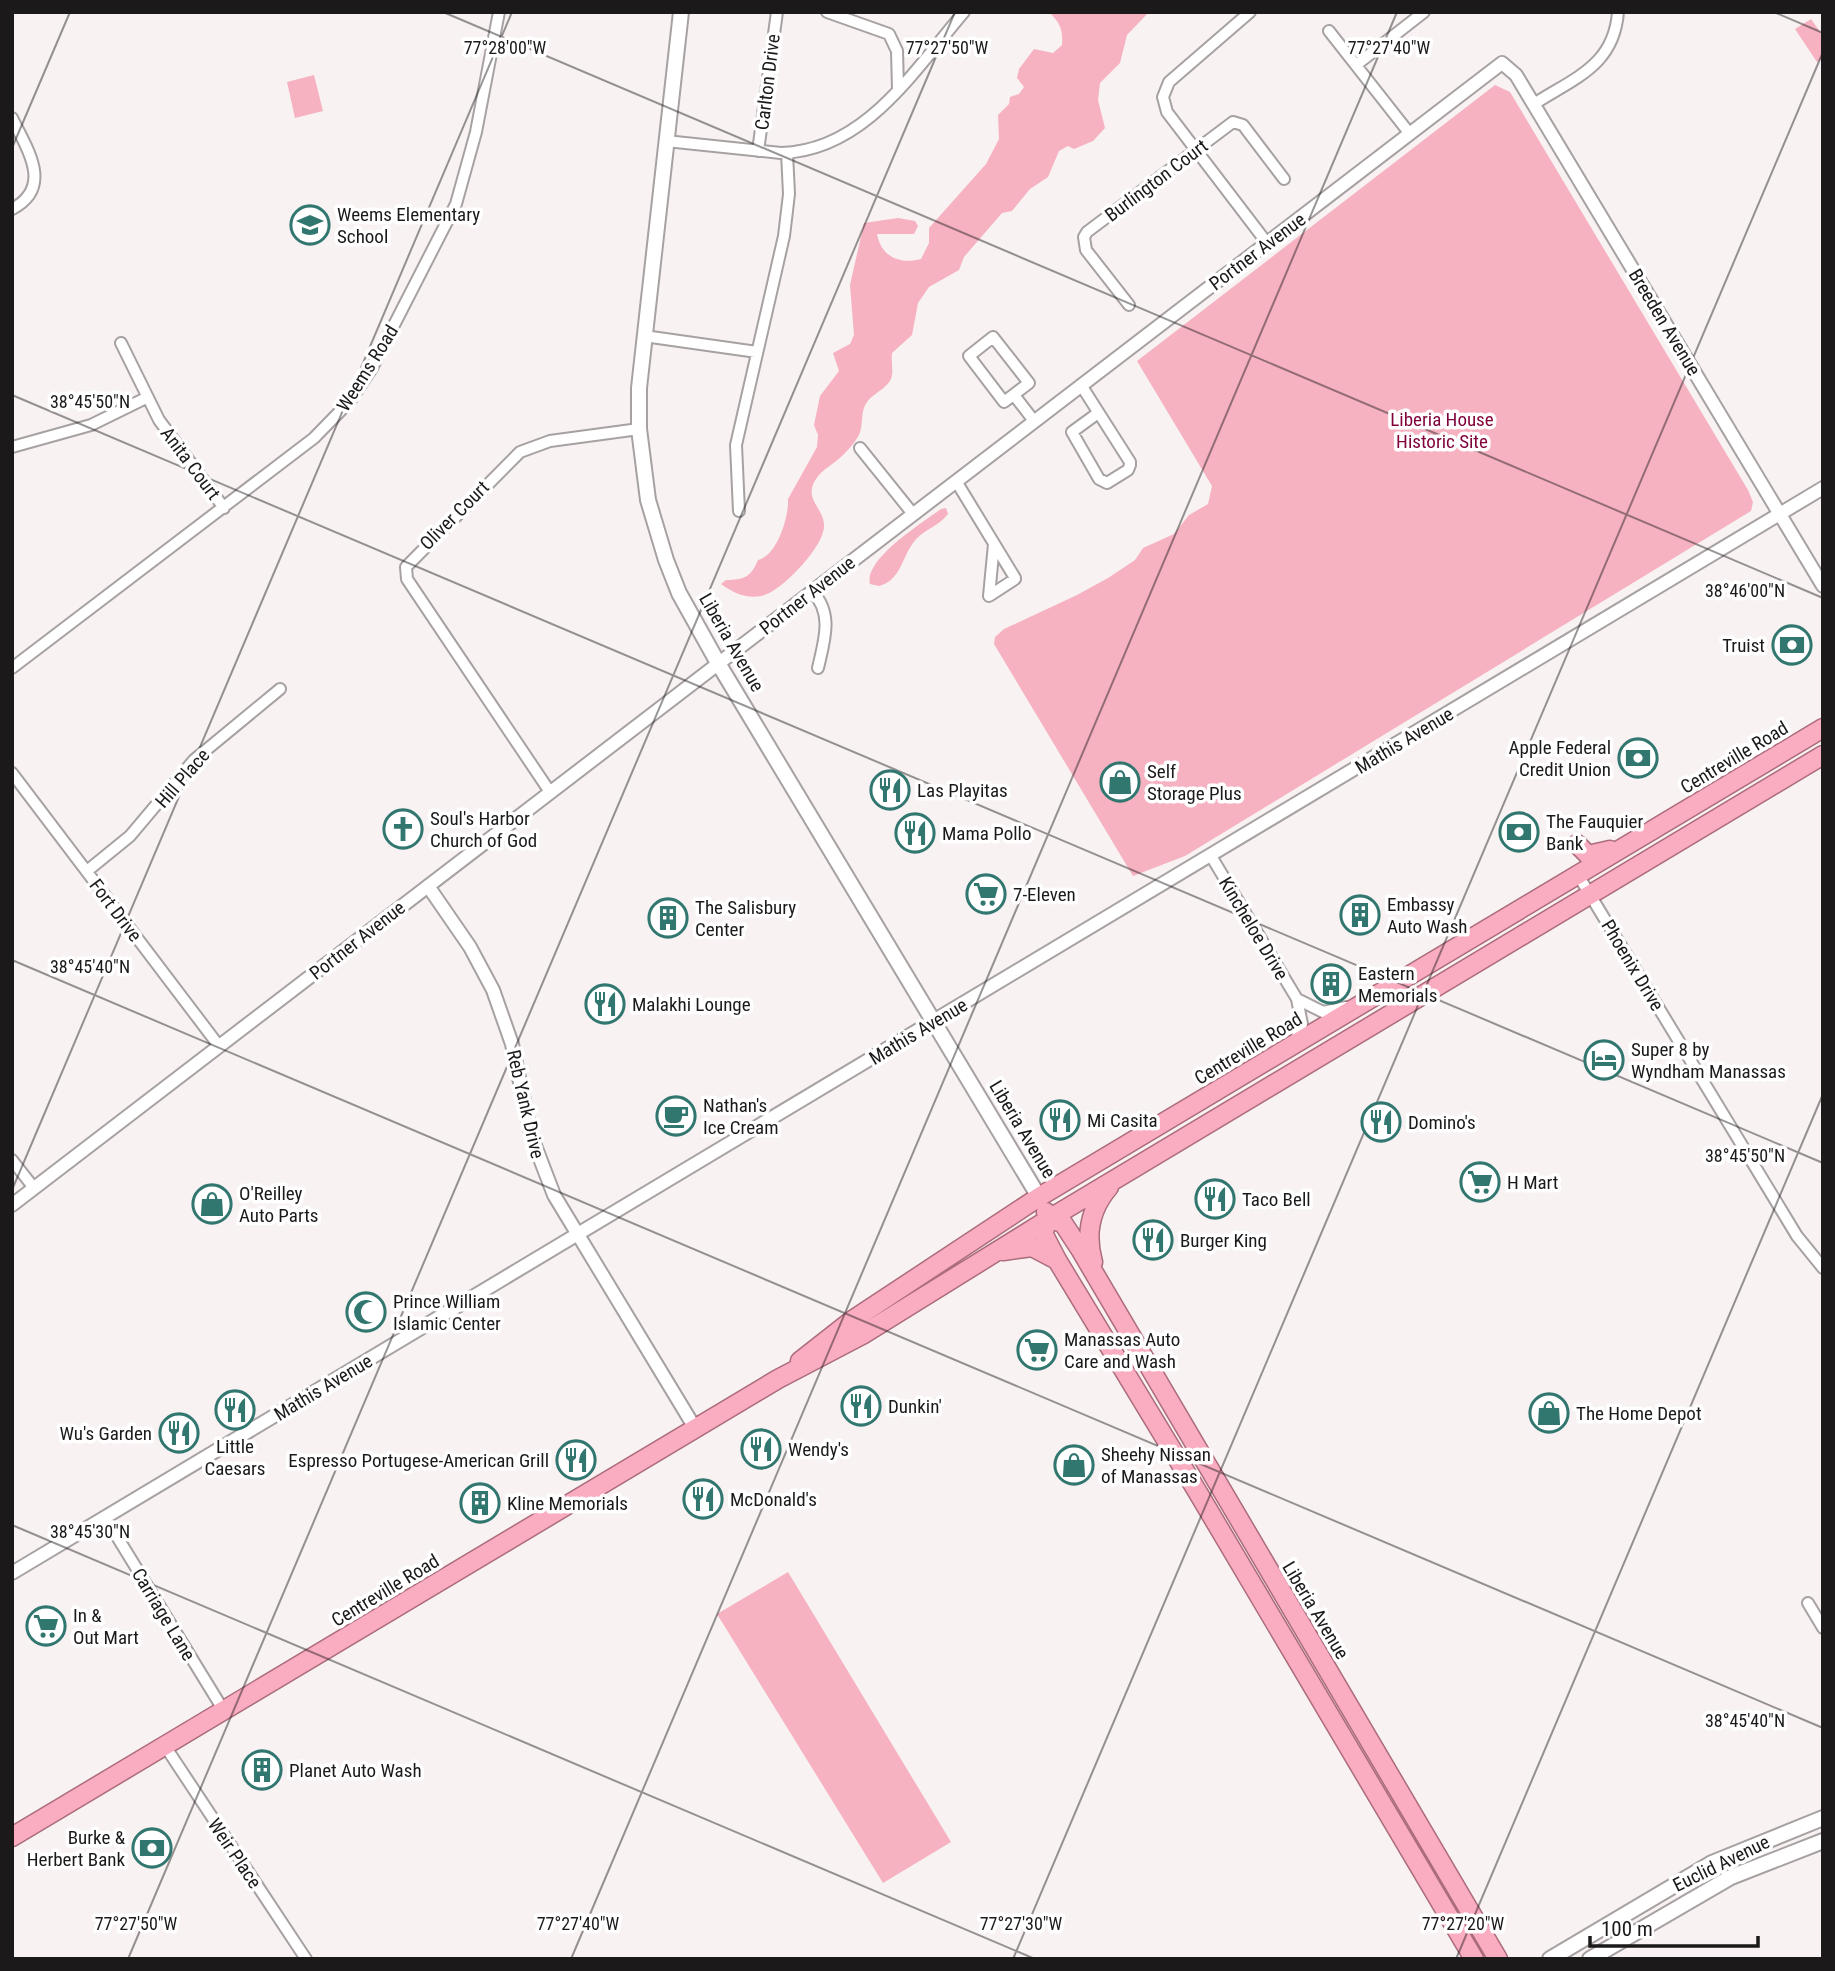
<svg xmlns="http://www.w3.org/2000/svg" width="1835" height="1971" font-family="'Roboto Condensed',sans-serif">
	<rect width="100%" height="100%" fill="#f8f2f3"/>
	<!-- green -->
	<path fill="#f6b2c1" d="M1049,12H1149L1127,35L1120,63L1100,83L1098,100L1105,128L1093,141L1074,149L1068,146L1059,151L1048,177L1030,189L1012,211L1002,213L964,257L959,270L929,287L918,303L912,335L892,353C891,360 893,368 892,375C890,388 874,392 867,402C861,411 863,418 861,428C860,437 851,447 844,454C836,463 822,469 816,479C801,501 830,511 823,532C818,552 781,592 761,596C747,599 733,593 721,584L726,580C744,580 751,577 758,560C777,556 789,517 788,499L817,447L818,435L814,425L820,396L839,371L833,353L850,344L854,335L850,285L864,223L898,218L915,221L918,226L914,234H877C881,256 899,265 921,259L929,243V228L986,164L999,139L998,115L1009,104L1010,97L1019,94L1024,87L1017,78L1019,69L1034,49L1053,53L1062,45C1063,29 1060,23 1049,12Z
		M1811,19L1823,36V58L1817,62L1795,29Z
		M314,75L323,111L295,118L287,82Z
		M1495,85L1510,92L1748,490L1753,502L1751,511L1185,856L1133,876L994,644L995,637L1004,629L1077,595L1108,578L1135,560L1143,548L1174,534L1189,515L1208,504L1212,486L1137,361Z
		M946,508L948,514C938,527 922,530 913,543C902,558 900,581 879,586L870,584C864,559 922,523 941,509Z
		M788,1572L951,1842L883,1883L717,1614Z"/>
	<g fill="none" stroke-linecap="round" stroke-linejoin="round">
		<!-- minor casing -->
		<g stroke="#a7a1a2" stroke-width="14">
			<path id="minor" d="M827,12L889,34L897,51L898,89
				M1250,12L1169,82L1163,97L1167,112L1267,243
				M1329,31L1410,134
				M1356,65L1424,12
				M1534,104C1574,78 1614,66 1618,12
				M12,118C27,149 54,187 12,209
				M666,141L781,153C865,151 915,69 964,12
				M758,151L777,12
				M1129,305L1086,250L1084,237L1087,232L1233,122L1243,125L1284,179
				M644,336L757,352
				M993,337L1029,383L1004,402L969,356Z
				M121,343L159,420L224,508
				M1081,385L1130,462V465L1128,470L1107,483L1099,479L1072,432L1098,413
				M1014,395L1034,421
				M12,447L91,425L146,398
				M860,448L913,514
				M956,481L1015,578V579L989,596L994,544
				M739,511L736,445L784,236L789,194L787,153
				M812,591C834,614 824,641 818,668
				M12,668L314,438L350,401L372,368L456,204L476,132L499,12
				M12,773L219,1046
				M550,792L407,579L406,567L520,452L550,441L639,429
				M1211,856L1297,999L1302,1024L1294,1044
				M87,871L130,836L194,760L280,689
				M1578,875L1797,1236L1823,1268
				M1297,999L1323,1012L1346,1007
				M12,1160L34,1188
				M105,1517L224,1711
				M1808,1603L1823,1628
				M165,1746L306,1959"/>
		</g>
		<!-- tertiary casing -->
		<g stroke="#a7a1a2" stroke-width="16">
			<path id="tertiary" d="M428,886L470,947L493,990L512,1044L531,1135L554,1195L695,1428
				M12,1205L1502,63L1516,75L1823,586
				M12,1573L1823,488"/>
		</g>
		<!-- secondary casing -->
		<g stroke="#a7a1a2" stroke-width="18">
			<path id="secondary" d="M681,12L639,388V429L648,500L666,560L679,593L718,663L1039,1197
				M1550,1959L1712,1863L1823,1818
				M1590,1959L1731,1877L1823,1841"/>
		</g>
		<!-- trunk casing -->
		<g stroke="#ab6c7b" stroke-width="21">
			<path id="trunk" d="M1577,844L1588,855L1610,850
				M1046,1212L1049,1219L1063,1223L1080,1249L1498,1959
				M1049,1219L1043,1233L1057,1260L1197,1491L1474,1959
				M1003,1251L1032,1247L1055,1259
				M1093,1262C1085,1234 1090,1209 1109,1187
				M800,1361L851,1321L1039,1197L1823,728
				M12,1837L778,1379L862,1335L1049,1219L1823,755"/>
		</g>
		<!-- minor -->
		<use href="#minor" stroke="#fff" stroke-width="10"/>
		<!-- tertiary -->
		<use href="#tertiary" stroke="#fff" stroke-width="12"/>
		<!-- secondary -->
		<use href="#secondary" stroke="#fff" stroke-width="14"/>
		<!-- trunk -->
		<use href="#trunk" stroke="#faacc0" stroke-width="18"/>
	</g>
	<!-- ticks -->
	<path fill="none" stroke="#1b1919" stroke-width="2" stroke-opacity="0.45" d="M443,12L1823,598M1774,12L1823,33M12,148L70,12M12,395L1823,1163M12,960L1823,1728M12,1190L512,12M12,1525L1035,1959M128,1959L955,12M571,1959L1397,12M1013,1959L1823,52M1456,1959L1823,1094"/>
	<!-- icons -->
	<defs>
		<g id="school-ring" transform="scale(2.0125)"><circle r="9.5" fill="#fff" stroke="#31776f" stroke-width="1.5"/><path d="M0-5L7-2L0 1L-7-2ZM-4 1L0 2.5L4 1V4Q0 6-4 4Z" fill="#31776f"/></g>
		<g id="bank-ring" transform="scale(2.0125)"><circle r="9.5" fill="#fff" stroke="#31776f" stroke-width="1.5"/><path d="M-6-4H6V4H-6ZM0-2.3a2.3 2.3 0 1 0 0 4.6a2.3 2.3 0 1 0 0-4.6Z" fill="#31776f"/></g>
		<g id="shop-ring" transform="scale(2.0125)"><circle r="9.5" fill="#fff" stroke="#31776f" stroke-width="1.5"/><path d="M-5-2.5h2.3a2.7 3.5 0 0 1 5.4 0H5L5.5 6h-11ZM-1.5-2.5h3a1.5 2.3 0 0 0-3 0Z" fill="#31776f"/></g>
		<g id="restaurant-ring" transform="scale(2.0125)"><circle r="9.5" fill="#fff" stroke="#31776f" stroke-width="1.5"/><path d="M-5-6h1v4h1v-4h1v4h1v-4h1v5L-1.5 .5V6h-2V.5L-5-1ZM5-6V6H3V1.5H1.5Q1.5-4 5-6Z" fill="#31776f"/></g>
		<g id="church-ring" transform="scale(2.0125)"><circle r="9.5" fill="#fff" stroke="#31776f" stroke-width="1.5"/><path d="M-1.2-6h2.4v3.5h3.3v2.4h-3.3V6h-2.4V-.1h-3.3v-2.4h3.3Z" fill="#31776f"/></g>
		<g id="supermarket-ring" transform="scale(2.0125)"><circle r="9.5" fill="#fff" stroke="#31776f" stroke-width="1.5"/><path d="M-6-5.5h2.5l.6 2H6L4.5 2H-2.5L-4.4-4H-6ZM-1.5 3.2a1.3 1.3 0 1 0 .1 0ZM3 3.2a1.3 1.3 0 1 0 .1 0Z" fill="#31776f"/></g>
		<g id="building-ring" transform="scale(2.0125)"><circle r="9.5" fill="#fff" stroke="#31776f" stroke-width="1.5"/><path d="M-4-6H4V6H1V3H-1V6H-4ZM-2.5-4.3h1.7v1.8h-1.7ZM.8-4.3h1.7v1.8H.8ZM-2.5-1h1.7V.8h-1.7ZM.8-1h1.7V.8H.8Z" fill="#31776f"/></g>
		<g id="hotel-ring" transform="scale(2.0125)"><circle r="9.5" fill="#fff" stroke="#31776f" stroke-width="1.5"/><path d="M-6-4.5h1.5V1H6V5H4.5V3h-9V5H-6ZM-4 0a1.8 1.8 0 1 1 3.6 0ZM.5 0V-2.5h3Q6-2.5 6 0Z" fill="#31776f"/></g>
		<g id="cafe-ring" transform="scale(2.0125)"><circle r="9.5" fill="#fff" stroke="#31776f" stroke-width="1.5"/><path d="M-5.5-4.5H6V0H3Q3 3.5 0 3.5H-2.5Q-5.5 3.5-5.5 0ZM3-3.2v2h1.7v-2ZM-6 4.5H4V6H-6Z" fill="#31776f"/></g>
		<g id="mosque-ring" transform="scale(2.0125)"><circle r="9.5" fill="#fff" stroke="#31776f" stroke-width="1.5"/><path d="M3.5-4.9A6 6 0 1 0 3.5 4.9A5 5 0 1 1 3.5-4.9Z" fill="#31776f"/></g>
	</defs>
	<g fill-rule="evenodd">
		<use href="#school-ring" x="310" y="225"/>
		<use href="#bank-ring" x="1792" y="645"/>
		<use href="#bank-ring" x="1638" y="758"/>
		<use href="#shop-ring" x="1120" y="782"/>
		<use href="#restaurant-ring" x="890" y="790"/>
		<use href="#church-ring" x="403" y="829"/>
		<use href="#bank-ring" x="1519" y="832"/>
		<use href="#restaurant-ring" x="915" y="833"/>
		<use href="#supermarket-ring" x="986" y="894"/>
		<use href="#building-ring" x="1360" y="915"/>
		<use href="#building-ring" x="668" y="918"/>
		<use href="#building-ring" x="1331" y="984"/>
		<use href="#restaurant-ring" x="605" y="1004"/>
		<use href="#hotel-ring" x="1604" y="1060"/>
		<use href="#cafe-ring" x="676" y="1116"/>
		<use href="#restaurant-ring" x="1060" y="1120"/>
		<use href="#restaurant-ring" x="1381" y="1122"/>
		<use href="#supermarket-ring" x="1480" y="1182"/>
		<use href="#restaurant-ring" x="1215" y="1199"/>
		<use href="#shop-ring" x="212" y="1204"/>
		<use href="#restaurant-ring" x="1153" y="1240"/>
		<use href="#mosque-ring" x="366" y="1312"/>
		<use href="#supermarket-ring" x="1037" y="1350"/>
		<use href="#restaurant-ring" x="861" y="1406"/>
		<use href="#restaurant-ring" x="235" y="1410"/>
		<use href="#shop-ring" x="1549" y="1413"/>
		<use href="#restaurant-ring" x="179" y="1433"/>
		<use href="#restaurant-ring" x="761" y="1449"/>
		<use href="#restaurant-ring" x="576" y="1460"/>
		<use href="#shop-ring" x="1074" y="1465"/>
		<use href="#restaurant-ring" x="703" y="1499"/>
		<use href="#building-ring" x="480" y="1503"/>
		<use href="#supermarket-ring" x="46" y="1626"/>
		<use href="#building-ring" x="262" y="1770"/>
		<use href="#bank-ring" x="152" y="1848"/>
	</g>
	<g text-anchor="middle" stroke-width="7" stroke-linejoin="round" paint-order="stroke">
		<!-- street labels -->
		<g font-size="19" fill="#1b1919" stroke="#fff">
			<text transform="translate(767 82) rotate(-83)" y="7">Carlton Drive</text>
			<text transform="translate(1156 180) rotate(-37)" y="7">Burlington Court</text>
			<text transform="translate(1257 251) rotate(-37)" y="7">Portner Avenue</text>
			<text transform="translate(1665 322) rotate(59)" y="7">Breeden Avenue</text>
			<text transform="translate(367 368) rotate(-58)" y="7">Weems Road</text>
			<text transform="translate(191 463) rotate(53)" y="7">Anita Court</text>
			<text transform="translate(454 515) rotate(-45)" y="7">Oliver Court</text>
			<text transform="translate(807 595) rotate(-38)" y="7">Portner Avenue</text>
			<text transform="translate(732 642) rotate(60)" y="7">Liberia Avenue</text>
			<text transform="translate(1404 740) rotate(-31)" y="7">Mathis Avenue</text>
			<text transform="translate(1734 757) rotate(-31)" y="7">Centreville Road</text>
			<text transform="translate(182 778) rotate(-49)" y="7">Hill Place</text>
			<text transform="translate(116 910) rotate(53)" y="7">Fort Drive</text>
			<text transform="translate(1254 928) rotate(59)" y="7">Kincheloe Drive</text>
			<text transform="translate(357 940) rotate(-38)" y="7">Portner Avenue</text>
			<text transform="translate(1633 965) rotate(59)" y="7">Phoenix Drive</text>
			<text transform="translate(918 1031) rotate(-31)" y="7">Mathis Avenue</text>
			<text transform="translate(1248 1048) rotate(-31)" y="7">Centreville Road</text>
			<text transform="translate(526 1104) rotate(77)" y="7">Reb Yank Drive</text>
			<text transform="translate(1023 1129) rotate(59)" y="7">Liberia Avenue</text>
			<text transform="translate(323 1387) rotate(-31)" y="7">Mathis Avenue</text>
			<text transform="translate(385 1590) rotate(-31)" y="7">Centreville Road</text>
			<text transform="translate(1316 1610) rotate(59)" y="7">Liberia Avenue</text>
			<text transform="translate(164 1614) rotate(59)" y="7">Carriage Lane</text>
			<text transform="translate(235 1853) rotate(56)" y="7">Weir Place</text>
			<text transform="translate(1721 1863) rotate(-26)" y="7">Euclid Avenue</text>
		</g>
		<!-- poi labels -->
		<g font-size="19" fill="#1b1919" stroke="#fff" text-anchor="start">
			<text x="337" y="221">Weems Elementary<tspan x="337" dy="22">School</tspan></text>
			<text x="1765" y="652" text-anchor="end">Truist</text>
			<text x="1611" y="754" text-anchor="end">Apple Federal<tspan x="1611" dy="22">Credit Union</tspan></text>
			<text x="1147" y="778">Self<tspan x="1147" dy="22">Storage Plus</tspan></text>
			<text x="917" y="797">Las Playitas</text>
			<text x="430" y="825">Soul's Harbor<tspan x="430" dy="22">Church of God</tspan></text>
			<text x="1546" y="828">The Fauquier<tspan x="1546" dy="22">Bank</tspan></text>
			<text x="942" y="840">Mama Pollo</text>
			<text x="1013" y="901">7-Eleven</text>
			<text x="1387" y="911">Embassy<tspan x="1387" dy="22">Auto Wash</tspan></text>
			<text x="695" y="914">The Salisbury<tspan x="695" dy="22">Center</tspan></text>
			<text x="1358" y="980">Eastern<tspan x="1358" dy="22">Memorials</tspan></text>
			<text x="632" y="1011">Malakhi Lounge</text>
			<text x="1631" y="1056">Super 8 by<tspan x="1631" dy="22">Wyndham Manassas</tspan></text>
			<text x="703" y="1112">Nathan's<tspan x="703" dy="22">Ice Cream</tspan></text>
			<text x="1087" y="1127">Mi Casita</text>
			<text x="1408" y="1129">Domino's</text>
			<text x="1507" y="1189">H Mart</text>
			<text x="239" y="1200">O'Reilley<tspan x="239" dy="22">Auto Parts</tspan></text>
			<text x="1242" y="1206">Taco Bell</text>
			<text x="1180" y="1247">Burger King</text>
			<text x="393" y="1308">Prince William<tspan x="393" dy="22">Islamic Center</tspan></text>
			<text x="1064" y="1346">Manassas Auto<tspan x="1064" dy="22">Care and Wash</tspan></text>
			<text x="888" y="1413">Dunkin'</text>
			<text x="1576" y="1420">The Home Depot</text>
			<text x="152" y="1440" text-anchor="end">Wu's Garden</text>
			<text x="235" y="1453" text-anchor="middle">Little<tspan x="235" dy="22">Caesars</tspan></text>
			<text x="788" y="1456">Wendy's</text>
			<text x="1101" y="1461">Sheehy Nissan<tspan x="1101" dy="22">of Manassas</tspan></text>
			<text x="549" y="1467" text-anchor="end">Espresso Portugese-American Grill</text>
			<text x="730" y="1506">McDonald's</text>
			<text x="507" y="1510">Kline Memorials</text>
			<text x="73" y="1622">In &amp;<tspan x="73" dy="22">Out Mart</tspan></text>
			<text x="289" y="1777">Planet Auto Wash</text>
			<text x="125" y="1844" text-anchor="end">Burke &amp;<tspan x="125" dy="22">Herbert Bank</tspan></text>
		</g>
		<!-- park labels -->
		<g font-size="19" fill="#7f023a" stroke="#fff">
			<text x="1442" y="426">Liberia House<tspan x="1442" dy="22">Historic Site</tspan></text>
		</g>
	</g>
	<g font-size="18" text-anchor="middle" fill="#1b1919" stroke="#fff" stroke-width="7" stroke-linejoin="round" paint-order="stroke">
		<text x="505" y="54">77°28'00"W</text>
		<text x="947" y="54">77°27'50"W</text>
		<text x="1389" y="54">77°27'40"W</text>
		<text x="90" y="408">38°45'50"N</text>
		<text x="1745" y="597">38°46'00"N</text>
		<text x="90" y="973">38°45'40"N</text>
		<text x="1745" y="1162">38°45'50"N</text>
		<text x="90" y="1538">38°45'30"N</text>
		<text x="1745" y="1727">38°45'40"N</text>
		<text x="136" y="1930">77°27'50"W</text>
		<text x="578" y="1930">77°27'40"W</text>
		<text x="1021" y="1930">77°27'30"W</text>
		<text x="1463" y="1930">77°27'20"W</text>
	</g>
	<!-- border -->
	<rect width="1835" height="1971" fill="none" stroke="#1b1919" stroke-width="28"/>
	<!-- scale -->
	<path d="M1590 1936v10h168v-10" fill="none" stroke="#1b1919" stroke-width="3.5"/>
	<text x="1601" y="1936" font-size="21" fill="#1b1919" stroke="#ffffff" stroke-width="5" paint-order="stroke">100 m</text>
</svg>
